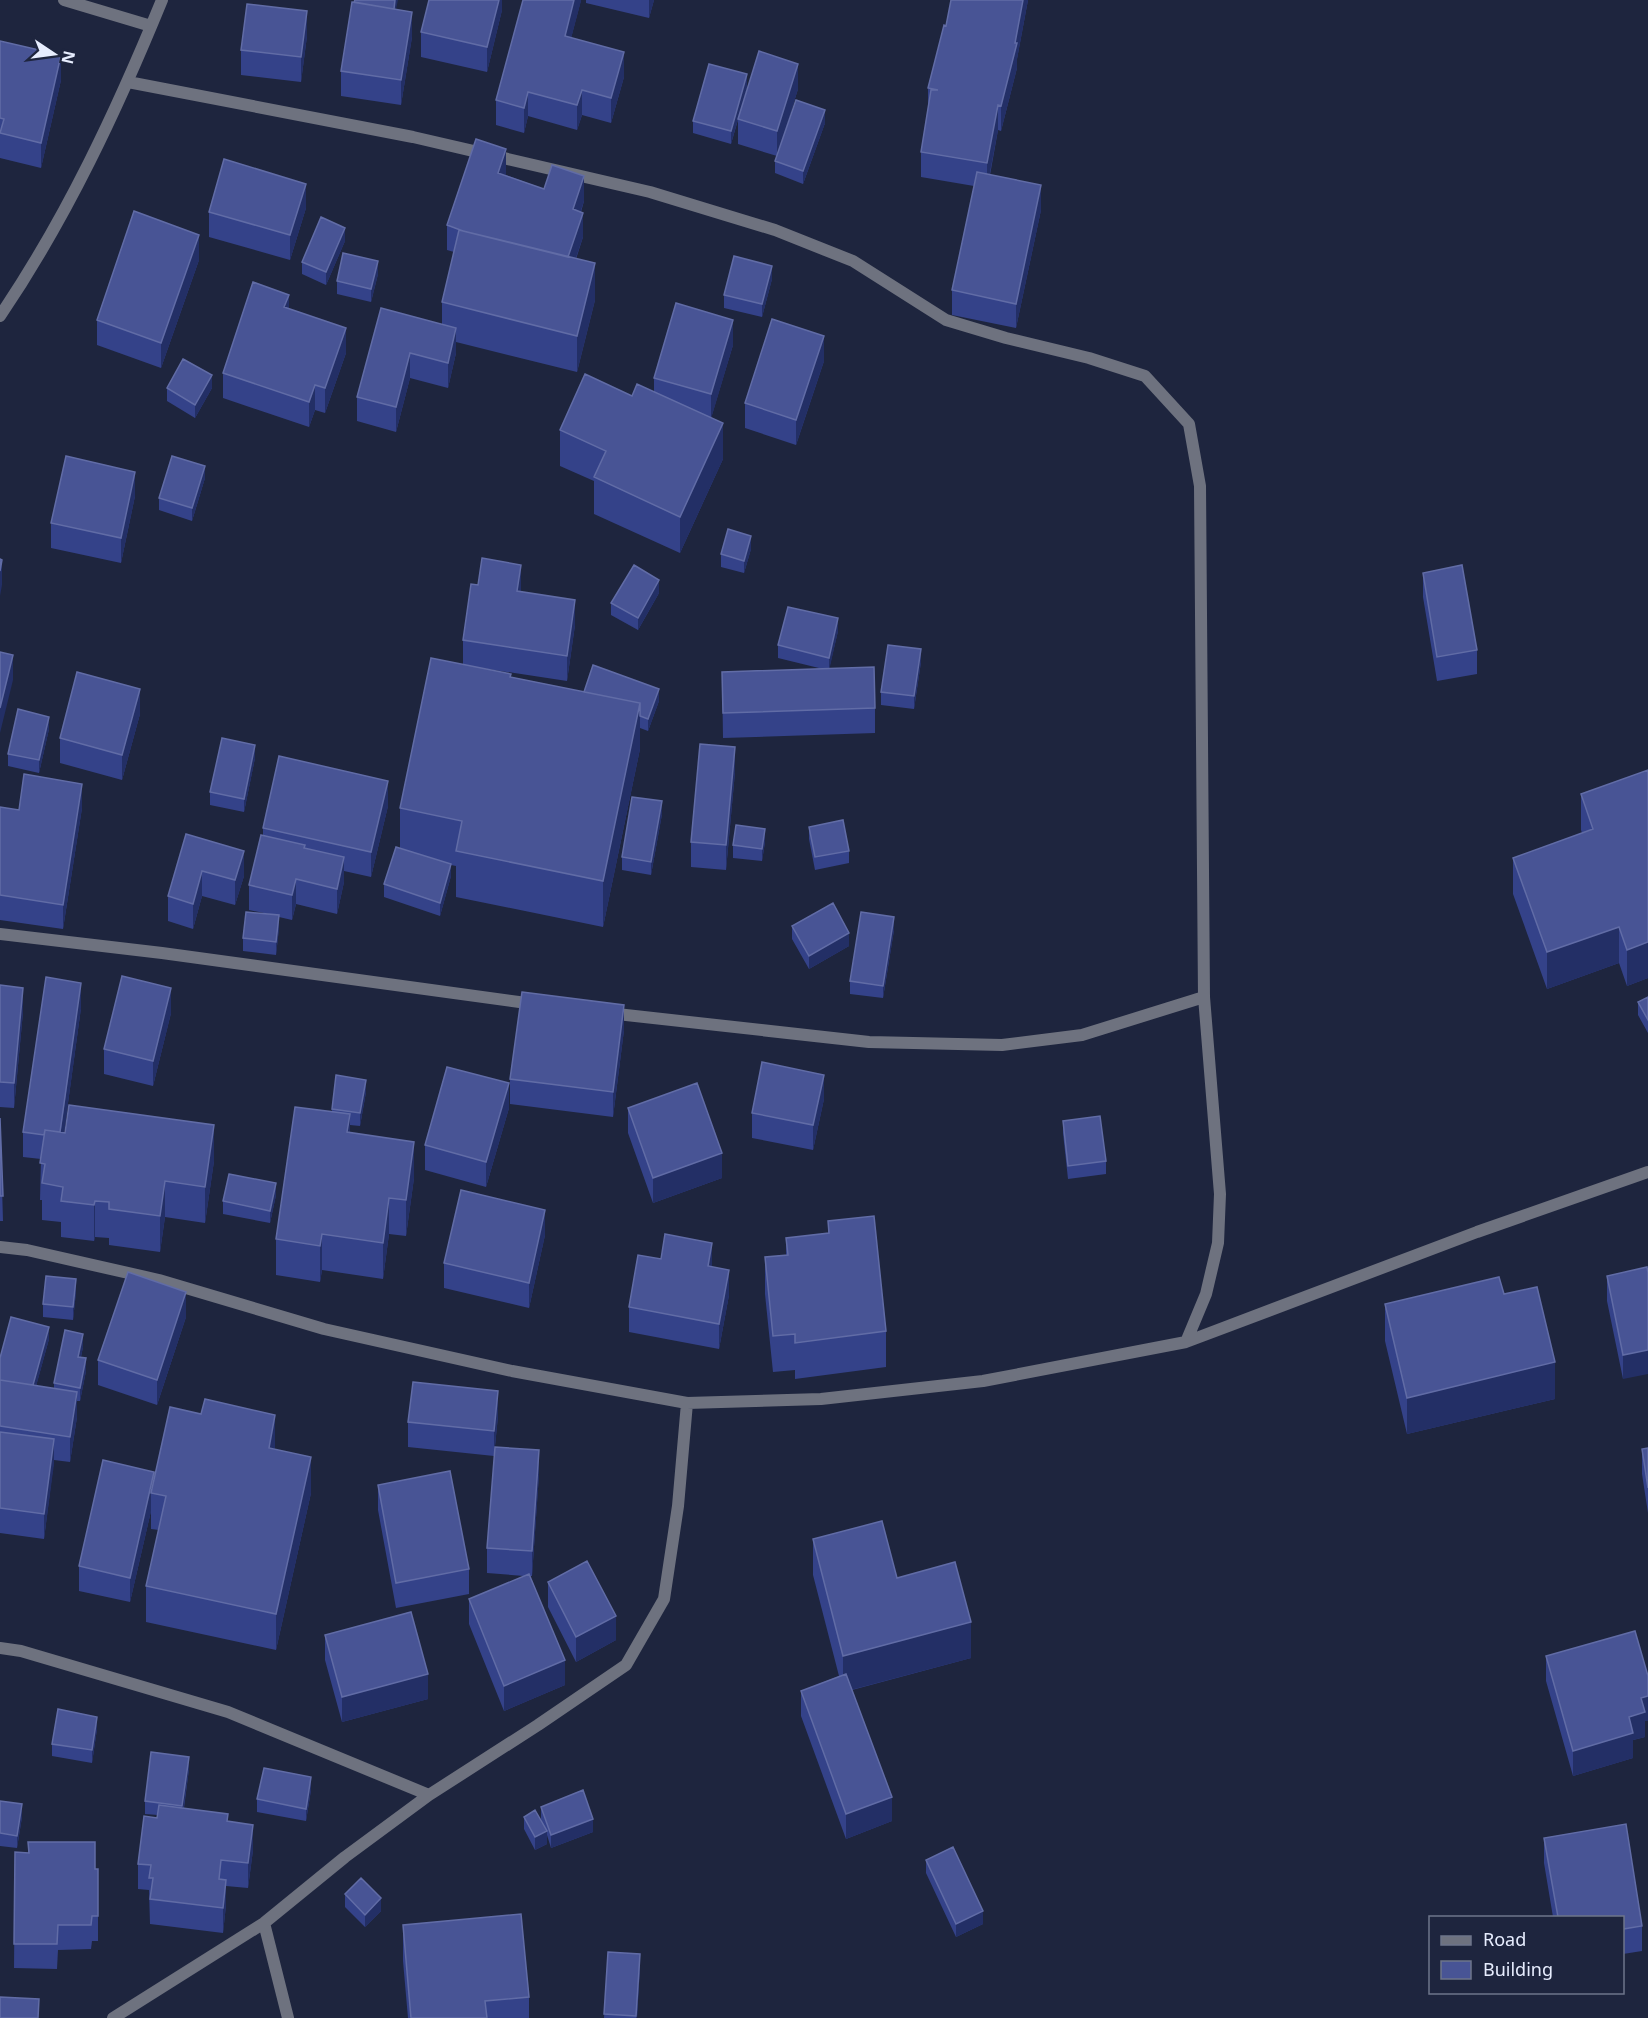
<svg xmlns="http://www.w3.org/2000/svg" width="1648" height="2018" font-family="'Noto Sans',sans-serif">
	<rect width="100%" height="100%" fill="#1e253e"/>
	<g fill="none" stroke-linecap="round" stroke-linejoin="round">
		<!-- street -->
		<path stroke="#6e727f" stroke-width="12" d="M64,0L151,26
			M128,82L413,137L650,192L775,230L853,261L946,320L1006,338L1089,358L1145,376L1189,424L1200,486L1204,997L1220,1194L1218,1243L1206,1294L1186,1342
			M0,316C67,217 117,110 162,0
			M0,934L162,953L534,1004
			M608,1013L869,1042L1002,1045L1082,1035L1204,997
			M0,1247L27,1250L159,1280L324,1329L512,1371L687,1403L821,1399L983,1381L1186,1342L1477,1232L1648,1172
			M0,1648L21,1651L228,1712L429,1795
			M264,1923L288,2018
			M113,2018L264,1923L345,1857L429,1795L538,1725L626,1665L664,1599L678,1506L687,1403"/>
	</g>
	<!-- wall -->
	<path fill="#344289" d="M502,0V10L487,72L421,57V32Z
		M581,0L571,38L624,77L611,123L582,115L577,130L528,116L524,133L496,125V100Z
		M586,0H654L649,18L586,3Z
		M951,0H1028L1017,59V68L1001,131L998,130L990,175L1041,210L1016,328L952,315V290L974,186L921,177V152L928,107V88L946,26Z
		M396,9L412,37L401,105L341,96V71Z
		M307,36L301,82L241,75V50Z
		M0,41L61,80L41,168L0,158Z
		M747,87L740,111L798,89L777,156L738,144V120L731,144L693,133V121Z
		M825,123L803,184L775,173V161Z
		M506,174V175L544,189L584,201L581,212L583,237L576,259L595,300L577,372L456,342V353L448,388L410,378L396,432L357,421V397L442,324V302L454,252L447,250V225Z
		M306,208L290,260L209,237V212Z
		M345,241L326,285L302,274V262Z
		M199,260L161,368L97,345V320Z
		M378,274L371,302L337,294V281Z
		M772,279L762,317L724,308V295Z
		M289,309L346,353L325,413L315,410L309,427L223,398V373Z
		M733,345L711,418L723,459L680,553L594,514V481L560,466V430L632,396L654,391V378Z
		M824,361L796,445L745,428V403Z
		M167,388H212L195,418L167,401Z
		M205,478L192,521L159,510V498Z
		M135,496L121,563L51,548V523Z
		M751,549L744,573L721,567V554Z
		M1423,573L1477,650V674L1437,681L1423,597Z
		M521,591L575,625L567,681L481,668L511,677L584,692L659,701L648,731L640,728V749L603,927L456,897V866L451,865V876L440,916L384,897V884L400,848V808L463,664V640Z
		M659,593L638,630L611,615V603Z
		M838,631L829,669L875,708V733L723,738L722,672L823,669L778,658V645Z
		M921,662L914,709L881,705V692Z
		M140,714L122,780L60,763V738Z
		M49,729L39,773L8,766V754Z
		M255,758L244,812L210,805V792Z
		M1648,770V978L1627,986L1619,963L1547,989L1513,894V858L1582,833L1581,830V794Z
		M735,772L726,870L691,867V842Z
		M388,806L371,877L344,871V882L337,914L296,904L292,920L279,917V928L276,955L243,951V938L269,914L249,910V885L263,835V828Z
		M0,807L19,810L82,808L63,929L0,920Z
		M662,814L651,875L622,870V857Z
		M809,827L849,851V863L815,870L809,839Z
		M186,834L244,876L235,905L202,896L193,929L168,921V896Z
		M765,842L762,861L733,858V845Z
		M792,926L849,946L809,969L792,939Z
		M894,930L883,998L850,994V981Z
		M0,985L23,1012L14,1108L0,1107Z
		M1648,997V1033L1638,1015V1002Z
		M81,1008L64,1132L214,1161L205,1223L165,1217L160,1252L109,1245V1238L95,1237L94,1241L61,1237V1222L42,1220V1200H40L41,1159L23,1157V1132Z
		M171,1013L153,1086L104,1074V1049Z
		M624,1030L613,1117L510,1104V1079Z
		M366,1092L360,1126L350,1125V1133L414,1178L406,1236L389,1234L383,1279L322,1270L320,1282L276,1275V1239L332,1112V1109Z
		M824,1099L813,1150L752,1138V1113Z
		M509,1108L486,1187L425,1170V1145Z
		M628,1108L722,1178L653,1203L628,1133Z
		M0,1118L3,1221H0Z
		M1063,1121L1106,1161V1174L1068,1179L1063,1133Z
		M276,1195L270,1223L223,1214V1201Z
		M828,1221L886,1331V1367L795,1379V1370L773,1372L765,1294V1257L786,1255V1238L828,1233Z
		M545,1235L529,1308L444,1288V1263Z
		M661,1259L729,1295L719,1349L629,1332V1307Z
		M1647,1267L1623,1379L1607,1301V1276Z
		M76,1292L73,1320L43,1317V1304Z
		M1504,1294L1555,1399L1407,1434L1385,1341V1304Z
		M186,1317L157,1405L98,1385V1360Z
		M49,1339L36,1386L54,1388V1383L83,1347L81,1357L86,1371L80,1401H77V1417L70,1462L54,1460L44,1539L0,1533V1358Z
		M498,1416L494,1456L408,1447V1422Z
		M1648,1448V1513L1642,1474V1449Z
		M275,1449L311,1493L276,1650L146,1622V1586L159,1530L151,1529V1511L130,1602L79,1591V1566L154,1477Z
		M539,1474L532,1576H530L565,1685L504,1711L469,1624V1599L524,1576L487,1573V1548Z
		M378,1485L469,1569V1594L396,1608L378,1510Z
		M813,1539L897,1578L971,1658L852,1690L892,1821L846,1839L801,1716V1691L839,1676L813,1575Z
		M548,1582L616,1640L576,1662L548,1607Z
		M325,1635L428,1699L342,1722L325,1660Z
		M1546,1656L1645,1721V1737L1633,1740V1758L1573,1776L1546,1681Z
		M97,1729L92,1763L52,1756V1744Z
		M189,1769L184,1808L228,1822L253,1850L248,1888L226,1886V1905L223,1933L150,1924L149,1890L138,1889V1864L158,1815L145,1814V1801Z
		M311,1790L306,1821L257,1812V1799Z
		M0,1801L22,1817L17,1848L0,1846Z
		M541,1807L593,1832L551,1848L547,1835V1844L535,1850L524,1829V1817L542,1823L541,1819Z
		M1544,1838L1642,1926V1951L1623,1954V1917H1553L1544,1863Z
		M28,1842L95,1869H98V1941H92L91,1949L58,1950L57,1969L14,1968L15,1852L28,1853Z
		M926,1860L983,1924L956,1937L926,1873Z
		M345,1894L381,1911L365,1927L345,1907Z
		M403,1925L529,1997V2018H408L403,1961Z
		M608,1952L640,1967L637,2018H604Z"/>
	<!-- shaded-wall -->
	<path fill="#232f66" d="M395,0H398L393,23V10Z
		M499,0H502V10L487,72V47Z
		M574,0H581V1L565,61V36Z
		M649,0H654L649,18Z
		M1023,0H1028L1017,59V68L1001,131V106L1015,43Z
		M307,11V36L301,82V57Z
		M412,12V37L401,105V80Z
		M624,52V77L611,123V98Z
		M61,55V80L41,168V143Z
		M798,64V89L777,156V131Z
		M747,74V87L731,144V131Z
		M582,90V115L577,130V105Z
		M528,92V116L524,133V108Z
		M998,105V130L987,188V163Z
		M825,110V123L803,184V171Z
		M506,149V174L498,197V173Z
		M584,176V201L573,234V209Z
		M306,184V208L290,260V235Z
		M1041,185V210L1016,328V304Z
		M583,213V237L565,290V265Z
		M345,228V241L326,285V272Z
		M199,235V260L161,368V343Z
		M378,261V274L371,302V289Z
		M595,263V300L577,372V336Z
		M772,266V279L762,317V304Z
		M289,295V319L284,307Z
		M733,320V345L711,419V394Z
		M346,328V353L325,413V388Z
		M456,328V353L448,388V363Z
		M824,336V361L796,445V420Z
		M410,353V378L396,432V407Z
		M212,375V388L195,418V405Z
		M315,385V410L309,427V402Z
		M723,423V459L680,553V517Z
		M205,466V478L192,521V508Z
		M135,472V496L121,563V538Z
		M751,536V549L744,573V561Z
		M2,560V585L0,596V571Z
		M521,565V590L517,616V591Z
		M659,580V593L638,630V618Z
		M575,600V625L567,681V656Z
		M838,618V631L829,671V658Z
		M921,649V662L914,709V696Z
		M13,655V680L0,733V708Z
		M140,689V714L122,780V755Z
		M659,689V701L648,731V719Z
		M640,703V749L603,927V881Z
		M49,717V729L39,773V760Z
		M255,745V758L244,812V799Z
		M735,747V772L726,870V845Z
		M388,781V806L371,877V852Z
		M82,784V808L63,929V905Z
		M662,801V814L651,875V862Z
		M765,829V842L762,861V849Z
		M244,851V876L235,905V880Z
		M344,857V882L337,914V889Z
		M451,864V876L440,916V903Z
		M202,871V896L193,929V904Z
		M296,879V904L292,920V895Z
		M279,915V928L276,955V942Z
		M894,917V930L883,998V986Z
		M1619,927V963L1547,989V952Z
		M849,933V946L809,969V956Z
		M1648,942V978L1627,986V950Z
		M81,983V1008L60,1162V1137Z
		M23,988V1012L14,1108V1083Z
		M171,988V1013L153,1086V1061Z
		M624,1005V1030L613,1117V1092Z
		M824,1075V1099L813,1150V1125Z
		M366,1080V1092L360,1126V1113Z
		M509,1083V1108L486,1187V1162Z
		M350,1114V1151L347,1132Z
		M214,1125V1161L205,1223V1187Z
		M414,1142V1178L406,1236V1200Z
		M722,1153V1178L653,1203V1178Z
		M165,1181V1217L160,1252V1216Z
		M276,1183V1195L270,1223V1211Z
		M389,1198V1234L383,1279V1243Z
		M95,1201V1237L94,1241V1205Z
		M545,1210V1235L529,1308V1283Z
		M322,1234V1270L320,1282V1246Z
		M712,1243V1268L708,1266Z
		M729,1270V1295L719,1349V1324Z
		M76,1279V1292L73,1320V1307Z
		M186,1292V1317L157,1405V1380Z
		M49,1327V1339L32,1401V1388Z
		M83,1334V1347L78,1370V1357Z
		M1648,1350V1374L1623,1379V1355Z
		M86,1358V1371L80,1401V1388Z
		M1555,1362V1399L1407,1434V1398Z
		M498,1391V1416L494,1456V1431Z
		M77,1392V1417L70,1462V1437Z
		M275,1415V1451L269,1448Z
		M54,1439V1464L44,1539V1514Z
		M539,1450V1474L532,1576V1551Z
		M311,1457V1493L276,1650V1614Z
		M154,1472V1493H151V1511L130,1602V1578Z
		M616,1616V1640L576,1662V1637Z
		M971,1622V1658L843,1692V1656Z
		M565,1660V1685L504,1711V1686Z
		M428,1674V1699L342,1722V1697Z
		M1648,1696V1721H1645V1737L1633,1740V1758L1573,1776V1751L1629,1717L1641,1698Z
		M97,1717V1729L92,1763V1750Z
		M189,1757V1769L182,1819V1806Z
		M311,1777V1790L306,1821V1809Z
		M892,1797V1821L846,1839V1814Z
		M22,1804V1817L17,1848V1836Z
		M593,1819V1832L551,1848V1835Z
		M253,1825V1850L248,1888V1863Z
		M547,1831V1844L535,1850V1837Z
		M226,1880V1905L223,1933V1908Z
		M381,1898V1911L365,1927V1915Z
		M983,1911V1924L956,1937V1924Z
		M640,1954V1967L637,2018H636Z"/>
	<!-- building -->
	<path fill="#485495" stroke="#616ca6" stroke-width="1.5" d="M355,0H395L394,9L354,2Z
		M429,0H499L487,47L421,32Z
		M523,0H574L565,36L624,52L611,98L582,90L577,105L528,92L524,108L496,100Z
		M951,0H1023L1015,43H1017L1001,106L998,105L987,163L921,152L931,90H938L928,88L944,25L946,26Z
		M352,2L412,12L401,80L341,71Z
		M247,4L307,11L301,57L241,50Z
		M0,41L61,55L41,143L0,133L4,119L0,118Z
		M759,51L798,64L777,131L738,119Z
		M709,64L747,74L731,131L693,121Z
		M796,100L825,110L803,171L775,161Z
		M476,139L506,149L498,173L544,189L552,165L584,176L573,209L583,213L568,257L463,231L447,225Z
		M224,159L306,184L290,235L209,212Z
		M977,172L1041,185L1016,304L952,290Z
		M134,211L199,235L161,343L97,320Z
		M321,217L345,228L326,272L302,262Z
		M459,230L595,263L577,336L442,302Z
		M343,253L378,261L371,289L337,281Z
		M734,256L772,266L762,304L724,295Z
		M253,282L289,295L284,307L346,328L325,388L315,385L309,402L223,373Z
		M676,303L733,320L711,394L654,378Z
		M381,308L456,328L448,363L410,353L396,407L357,397Z
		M772,319L824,336L796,420L745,403Z
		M183,359L212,375L195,405L167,388Z
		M585,374L632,396L637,384L723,423L680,517L594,477L606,451L560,430Z
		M66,456L135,472L121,538L51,523Z
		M172,456L205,466L192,508L159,498Z
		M728,529L751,536L744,561L721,554Z
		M482,558L521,565L517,591L575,600L567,656L463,640L471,584L478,585Z
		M0,559L2,560L0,571Z
		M634,565L659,580L638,618L611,603Z
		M1462,565L1477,650L1437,657L1423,573Z
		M788,607L838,618L829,658L778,645Z
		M888,645L921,649L914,696L881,692Z
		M0,652L13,655L0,708Z
		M431,658L511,674L510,677L640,703L603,881L456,851L462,821L400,808Z
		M593,665L659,689L648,719L640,716V703L584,692Z
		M874,667L875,708L723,713L722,672Z
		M77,672L140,689L122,755L60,738Z
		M18,709L49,717L39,760L8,754Z
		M222,738L255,745L244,799L210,792Z
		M700,744L735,747L726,845L691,842Z
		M279,756L388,781L371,852L263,828Z
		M1648,770V942L1627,950L1619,927L1547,952L1513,858L1593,829L1581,794Z
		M24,774L82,784L63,905L0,895V807L19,810Z
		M632,797L662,801L651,862L622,857Z
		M843,820L849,851L815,857L809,827Z
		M736,825L765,829L762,849L733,845Z
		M186,834L244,851L235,880L202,871L193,904L168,896Z
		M261,835L305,845L304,848L344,857L337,889L296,879L292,895L249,885Z
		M396,847L451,864L440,903L384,884Z
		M833,903L849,933L809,956L792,926Z
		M246,912L279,915L276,942L243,938Z
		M861,912L894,917L883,986L850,981Z
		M122,976L171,988L153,1061L104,1049Z
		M46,977L81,983L60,1132L45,1130L44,1135L23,1132Z
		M0,985L23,988L14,1083L0,1082Z
		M522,992L624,1005L613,1092L510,1079Z
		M1648,997V1020L1638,1002Z
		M762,1062L824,1075L813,1125L752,1113Z
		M447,1067L509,1083L486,1162L425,1145Z
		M336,1075L366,1080L360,1113L332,1109Z
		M697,1083L722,1153L653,1178L628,1108Z
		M69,1105L214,1125L205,1187L165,1181L160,1216L109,1209V1202L95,1201L94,1205L61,1201L63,1187L42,1183L45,1164L40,1163L45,1130L65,1133Z
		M295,1107L350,1114L347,1132L414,1142L406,1200L389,1198L383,1243L322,1234L320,1246L276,1239Z
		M1100,1116L1106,1161L1068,1166L1063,1121Z
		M0,1118L3,1196H0Z
		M229,1174L276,1183L270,1211L223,1201Z
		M461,1190L545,1210L529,1283L444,1263Z
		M874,1216L886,1331L795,1343V1334L773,1336L765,1257L788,1255L786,1238L829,1233L828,1221Z
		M665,1234L712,1243L708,1266L729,1270L719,1324L629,1307L638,1255L661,1259Z
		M1647,1267L1648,1273V1350L1623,1355L1607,1276Z
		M128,1272L186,1292L157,1380L98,1360Z
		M46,1276L76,1279L73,1307L43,1304Z
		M1499,1277L1504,1294L1537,1287L1555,1362L1407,1398L1385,1304Z
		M11,1317L49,1327L33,1385L0,1380V1358Z
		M65,1330L83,1334L78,1357L86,1358L80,1388L54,1383Z
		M0,1380L77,1392L70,1437L0,1426Z
		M413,1382L498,1391L494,1431L408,1422Z
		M205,1399L275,1415L269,1448L311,1457L276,1614L146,1586L166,1496L151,1493L170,1407L201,1414Z
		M0,1432L54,1439L44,1514L0,1508Z
		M495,1447L539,1450L532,1551L487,1548Z
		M1648,1448V1488L1642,1449Z
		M103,1460L154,1472L130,1578L79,1566Z
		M450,1471L469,1569L396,1583L378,1485Z
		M882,1521L897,1578L955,1562L971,1622L843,1656L813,1539Z
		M587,1561L616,1616L576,1637L548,1582Z
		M529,1574L565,1660L504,1686L469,1599Z
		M411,1612L428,1674L342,1697L325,1635Z
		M1635,1631L1648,1676V1696L1641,1698L1645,1712L1629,1717L1633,1733L1573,1751L1546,1656Z
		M846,1674L892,1797L846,1814L801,1691Z
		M58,1709L97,1717L92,1750L52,1744Z
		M151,1752L189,1757L182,1806L145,1801Z
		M264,1768L311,1777L306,1809L257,1799Z
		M583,1790L593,1819L551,1835L541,1807Z
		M0,1801L22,1804L17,1836L0,1833Z
		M159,1805L228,1814L227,1821L253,1825L248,1863L221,1860L219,1879L226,1880L223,1908L150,1899L153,1878H149L151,1865L138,1864L144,1816L157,1818Z
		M535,1810L547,1831L535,1837L524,1817Z
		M1626,1824L1642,1926L1623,1929V1917H1558L1544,1838Z
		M28,1842H95V1869H98V1916H92L91,1925H58L57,1944H14L15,1852L29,1853Z
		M953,1847L983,1911L956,1924L926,1860Z
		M361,1878L381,1898L365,1915L345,1894Z
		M521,1914L529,1997L485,2001L487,2018H411L403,1925Z
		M608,1952L640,1954L636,2016L604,2014Z
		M0,1997L39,1999L38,2018H0Z"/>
	<!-- legend -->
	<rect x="1429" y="1916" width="195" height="78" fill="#1e253e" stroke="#6e758b" stroke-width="1.5"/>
	<rect x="1441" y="1936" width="30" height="9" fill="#6e727f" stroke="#6e758b" stroke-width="1.5"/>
	<text x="1483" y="1946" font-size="18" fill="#e7edfe">Road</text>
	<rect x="1441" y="1961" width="30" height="18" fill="#485495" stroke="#6e758b" stroke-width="1.5"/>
	<text x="1483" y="1976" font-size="18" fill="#e7edfe">Building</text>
	<!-- north arrow -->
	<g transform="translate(54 54) rotate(103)" stroke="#1e253e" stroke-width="4.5" paint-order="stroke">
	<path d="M0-4.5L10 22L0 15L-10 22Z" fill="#e7edfe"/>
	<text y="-9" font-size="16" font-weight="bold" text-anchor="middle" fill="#e7edfe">N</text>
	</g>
</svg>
